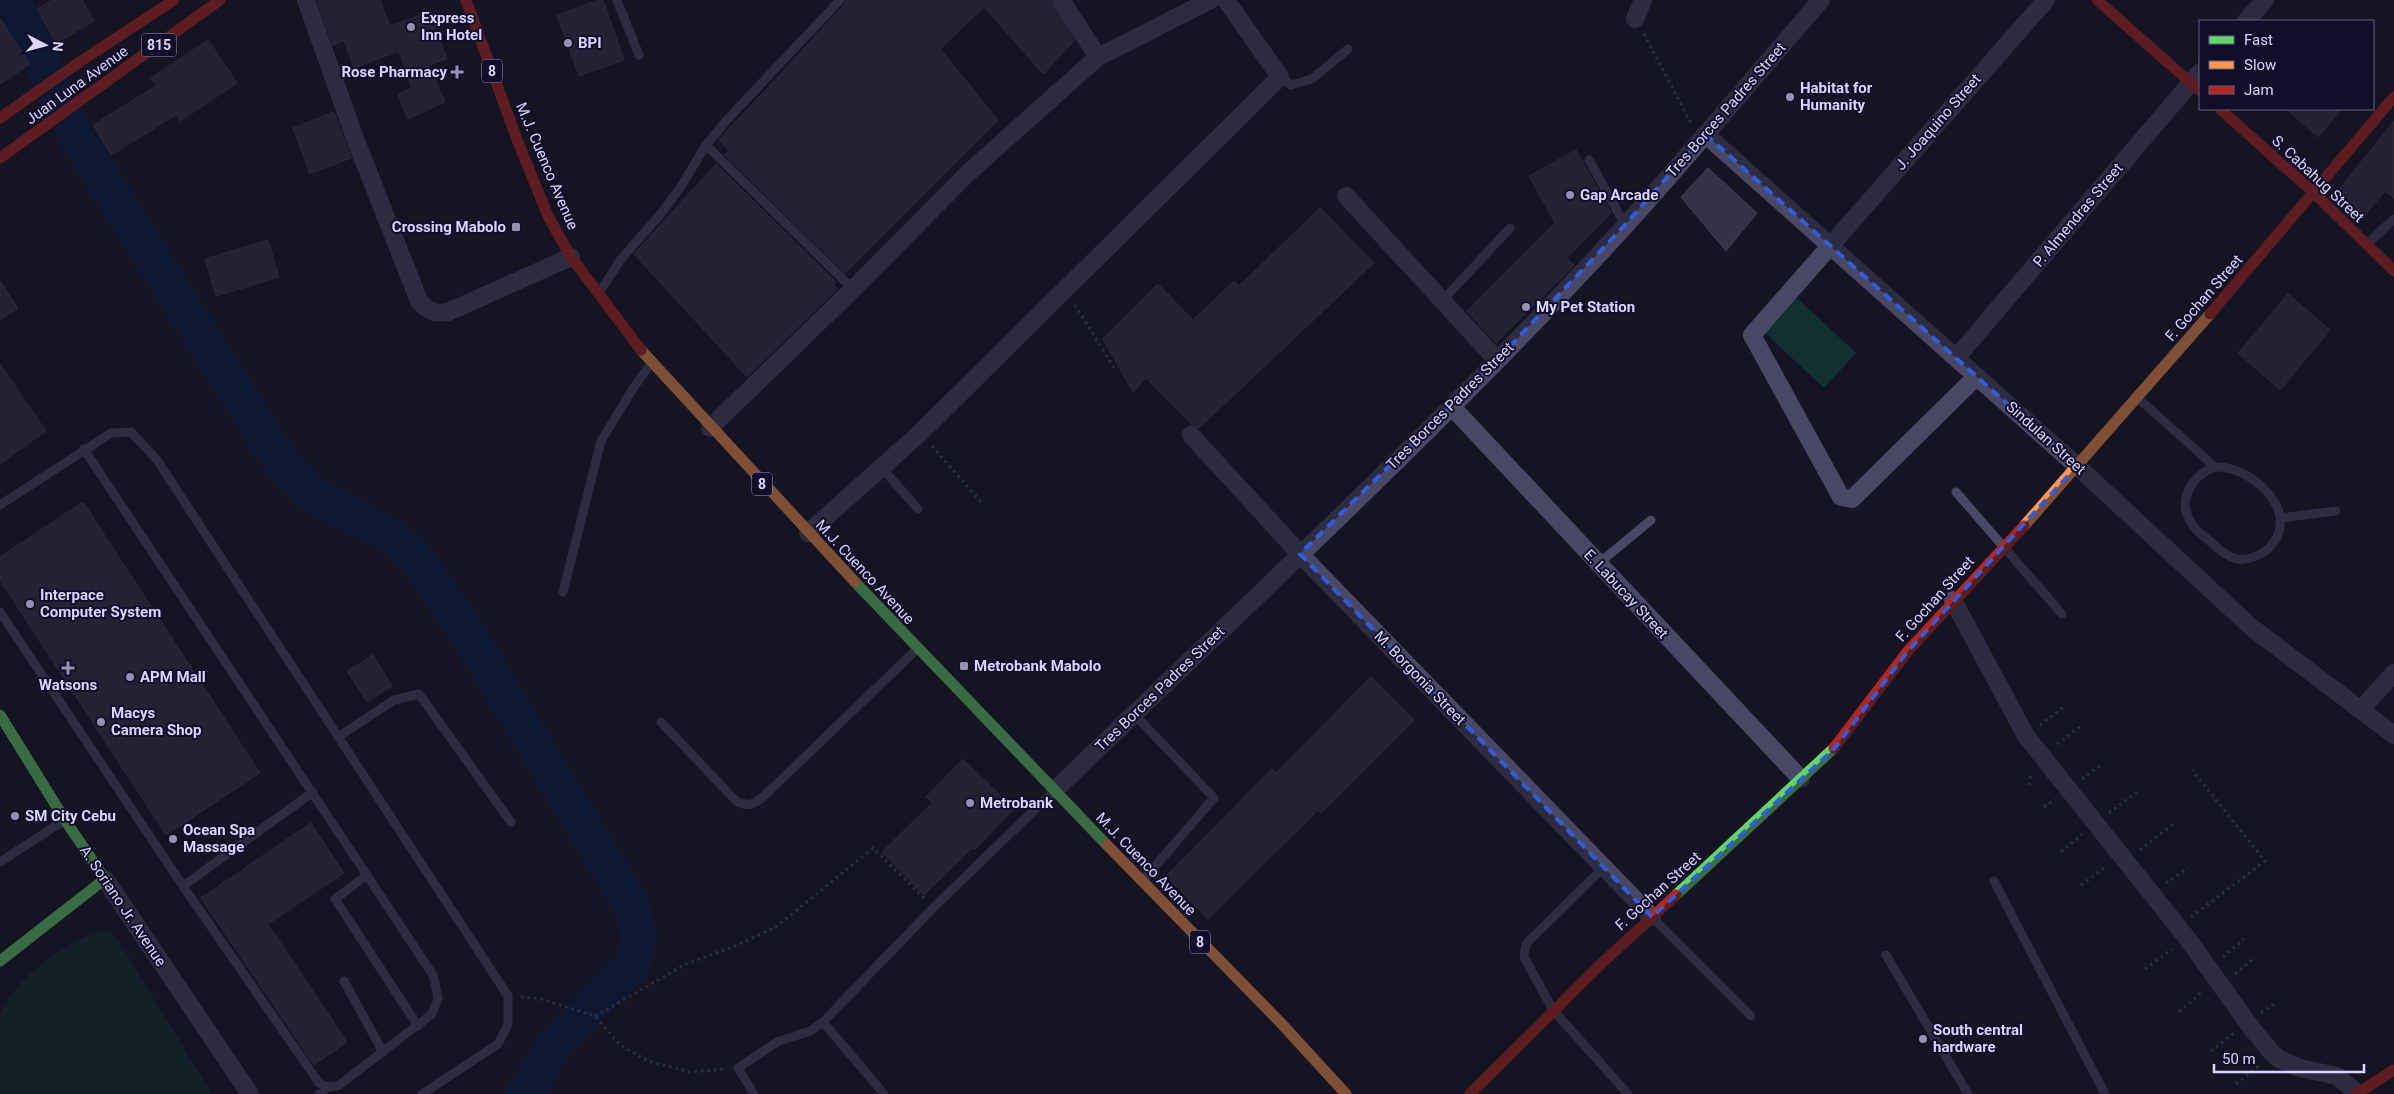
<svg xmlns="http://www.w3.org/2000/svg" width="2394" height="1094" font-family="Roboto,sans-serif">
	<rect width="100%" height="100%" fill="#161423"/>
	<!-- green -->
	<path fill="#112f30" d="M1795,296L1856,353L1824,388L1763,331Z
		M108,930L118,940L212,1094H0C0,1076 0,1058 0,1040C0,1033 0,1023 0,1017C10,980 73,936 108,930Z"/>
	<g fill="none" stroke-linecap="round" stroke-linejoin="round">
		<!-- river -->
		<path stroke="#071d46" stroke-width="36" d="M14,0L39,57L78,140L280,461L311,493L391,536L413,554L463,626L617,881L634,912L639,938L634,963L557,1041L524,1094"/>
	</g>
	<!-- building -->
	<path fill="#343245" stroke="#433e57" d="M52,0H82L94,21L56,43L37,9Z
		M317,0H380L390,26L429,12L447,59L429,65L445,102L408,119L398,95L412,88L399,51L354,68L344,41L333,45Z
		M599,0H603L624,60L579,76L557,15Z
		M846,0H1050L1075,40L1043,74L984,7L940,49L998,120L845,273L725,155L729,150L719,140L845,4Z
		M0,18L30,64L0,84Z
		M208,40L237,83L180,121L176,115L111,155L93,125L156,86L151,78Z
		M2286,109H2342L2318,137Z
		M334,112L351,158L310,174L293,128Z
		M2394,121V198L2385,191L2365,215L2337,192Z
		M1576,150L1611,213L1567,258L1574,265L1496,343L1467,311L1555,223L1529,176Z
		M716,164L836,282L833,284L837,289L747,377L634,254Z
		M1708,168L1757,213L1726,251L1681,197Z
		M1320,208L1374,263L1199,428L1192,425L1146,378L1133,392L1103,339L1158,284L1193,320L1234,281L1239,286Z
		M268,240L279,277L216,296L205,259Z
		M0,281L18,308L0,320Z
		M2288,294L2330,330L2280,390L2238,353Z
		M0,364L46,431L0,464Z
		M83,502L260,773L166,835L0,580V557Z
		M373,655L392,686L367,702L347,671Z
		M1371,677L1414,720L1321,813L1318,810L1208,919L1166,876L1272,769L1276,773Z
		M963,759L1014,809L974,850L972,848L924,895L882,852L932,803L926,797Z
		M311,823L344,873L268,924L347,1042L314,1065L201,898Z"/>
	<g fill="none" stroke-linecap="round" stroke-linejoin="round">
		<!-- path -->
		<path stroke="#435162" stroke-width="3" stroke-dasharray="2.5 4" stroke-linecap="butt" d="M1644,34L1691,123
			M1075,305L1114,368
			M932,446L981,502
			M2040,725L2065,706
			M2057,744L2081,726
			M2082,779L2102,764
			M2029,785L2031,773
			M2044,807L2055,799
			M2109,813L2138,791
			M2140,850L2173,824
			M2061,852L2082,834
			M2166,883L2188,868
			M2081,885L2107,866
			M2191,917L2265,861L2192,770
			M2223,957L2244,939
			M2145,969L2172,949
			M2235,974L2254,958
			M521,997L541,999L595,1016L620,1045L648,1061L690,1072L725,1069
			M2179,1012L2203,991
			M2261,1013L2277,1002
			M595,1016L686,964L735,946L776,927L873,848L925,899
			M2211,1051L2234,1033
			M2236,1084L2259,1066"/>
		<!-- lane -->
		<path stroke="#494864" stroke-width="9" d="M617,0L639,55
			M1280,77L1291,85L1312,79L1348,49
			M706,145L853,289
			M1589,160L1625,225
			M2367,244L2394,219
			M601,290L621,259L660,215L680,188L706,145L726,121L840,0
			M1443,300L1510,228
			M2139,399L2215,467
			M881,467L918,509
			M2215,467C2251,465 2304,513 2269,548C2261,555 2248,561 2237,559C2227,557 2219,549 2212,543C2205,537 2197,532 2192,524C2176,501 2191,476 2215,467Z
			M1956,492L2062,614
			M0,505L111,433L131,432L157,460L508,996V1025L498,1044L422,1094
			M2280,518L2336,511
			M1598,564L1651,520
			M563,592L601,441L634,387L649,366
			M0,612L183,886L319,1083L328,1087L338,1086L432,1014L438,998L433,975L84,449
			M1134,714L1214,798L1143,880
			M661,722L736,801C747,807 753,805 763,797L916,650
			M338,737L394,700L419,694L511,822
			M0,862L65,820
			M1604,867L1526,944L1524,957L1553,1010L1628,1094
			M367,875L335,899L418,1026
			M1994,881L2105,1094
			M183,886L313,792
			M1652,917L1751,1016
			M1886,955L1968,1094
			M344,981L383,1052
			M823,1022L884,1094
			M319,1094L328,1087
			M754,1094L738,1068L777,1042L810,1031L823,1022L934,907L1053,792"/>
		<!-- street -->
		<path stroke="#494864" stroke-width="18" d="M306,0L356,141L419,301C429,312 434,314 448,312L571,257
			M1061,0L1098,57
			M1635,19L1643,0
			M2246,21L2265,0
			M1705,134L2077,466L2251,627L2394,735
			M1346,196L1497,360
			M1956,358L2200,72
			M1977,376L1852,499L1841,497L1752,335L2046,0
			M1452,407L1801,779
			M710,428L853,289L968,173L1098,57L1211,0
			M1191,435L1300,554L1652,917
			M808,533L920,433L1280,77L1226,0
			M1953,600L2026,736L2187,938L2253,1030L2273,1054L2279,1059L2300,1068L2337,1076L2357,1093
			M2360,710L2394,673
			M1055,790C1247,604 1445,423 1625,226C1692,152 1756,75 1821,0
			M105,879L250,1094"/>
		<!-- fast -->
		<path stroke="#63d668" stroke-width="11" d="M855,582L1107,845
			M0,715L65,820L105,879L0,961
			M1676,895L1834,748"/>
		<!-- slow -->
		<path stroke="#ff974d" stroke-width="11" d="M641,350L855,582
			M2024,526L2210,314
			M1107,845L1279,1021L1346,1094"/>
		<!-- jam -->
		<path stroke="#b3261e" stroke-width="11" d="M466,0L518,142L548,216L571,257L641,350
			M2097,0L2200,91
			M2220,109L2314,193L2394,271
			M0,118L78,63L174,0
			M0,158L220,0
			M2210,314L2394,97
			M1834,748L1907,652L2024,526
			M1470,1094L1601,964L1676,895
			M2356,1094L2394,1070"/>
	</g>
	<!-- marked area -->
	<path d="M0 0H2394V1094H0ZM1705,134L2077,466L1907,652L1834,749L1652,917L1300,554L1497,360L1625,225Z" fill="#161423" fill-opacity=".55" fill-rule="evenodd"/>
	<path fill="none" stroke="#305cdc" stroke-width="4" stroke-dasharray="10 6" stroke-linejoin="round" d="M1705,134L2077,466L1907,652L1834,749L1652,917L1300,554L1497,360L1625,225Z"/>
	<!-- markers -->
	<g fill="#9591b2" stroke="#120e29" stroke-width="2">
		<circle cx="411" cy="27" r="5"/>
		<circle cx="568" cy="43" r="5"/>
		<path d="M454.5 64.5h5v5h5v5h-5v5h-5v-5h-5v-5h5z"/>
		<circle cx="1790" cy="97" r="5"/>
		<circle cx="1570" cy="195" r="5"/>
		<rect x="511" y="222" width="10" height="10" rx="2.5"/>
		<circle cx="1526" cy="307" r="5"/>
		<circle cx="30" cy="604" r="5"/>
		<rect x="959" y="661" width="10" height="10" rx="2.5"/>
		<path d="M65.5 660.5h5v5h5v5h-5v5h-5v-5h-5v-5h5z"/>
		<circle cx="130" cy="677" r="5"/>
		<circle cx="101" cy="722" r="5"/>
		<circle cx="970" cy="803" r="5"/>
		<circle cx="15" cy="816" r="5"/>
		<circle cx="173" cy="839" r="5"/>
		<circle cx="1923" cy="1039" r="5"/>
	</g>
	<g text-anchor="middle" stroke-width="4" stroke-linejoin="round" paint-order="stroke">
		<!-- shield labels -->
		<g fill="#120e29" stroke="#9e99bf" stroke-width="1">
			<rect x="141.5" y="33.5" width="35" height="23" rx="4"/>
			<rect x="482" y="59.5" width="20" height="23" rx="4"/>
			<rect x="752" y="472.5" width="20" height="23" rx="4"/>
			<rect x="1190" y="930.5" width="20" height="23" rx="4"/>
		</g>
		<g font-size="14" font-weight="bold" fill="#dad5ff">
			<text x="159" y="50">815</text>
			<text x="492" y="76">8</text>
			<text x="762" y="489">8</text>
			<text x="1200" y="947">8</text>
		</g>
		<!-- poi labels -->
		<g font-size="15" font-weight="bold" fill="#dad5ff" stroke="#120e29" text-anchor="start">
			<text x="421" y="23">Express<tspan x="421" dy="17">Inn Hotel</tspan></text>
			<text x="578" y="48">BPI</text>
			<text x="447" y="77" text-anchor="end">Rose Pharmacy</text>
			<text x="1800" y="93">Habitat for<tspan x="1800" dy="17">Humanity</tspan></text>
			<text x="1580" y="200">Gap Arcade</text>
			<text x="506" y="232" text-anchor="end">Crossing Mabolo</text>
			<text x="1536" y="312">My Pet Station</text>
			<text x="40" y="600">Interpace<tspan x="40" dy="17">Computer System</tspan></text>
			<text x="974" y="671">Metrobank Mabolo</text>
			<text x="140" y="682">APM Mall</text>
			<text x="68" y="690" text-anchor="middle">Watsons</text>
			<text x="111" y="718">Macys<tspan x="111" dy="17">Camera Shop</tspan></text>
			<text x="980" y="808">Metrobank</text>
			<text x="25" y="821">SM City Cebu</text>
			<text x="183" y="835">Ocean Spa<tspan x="183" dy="17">Massage</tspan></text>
			<text x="1933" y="1035">South central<tspan x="1933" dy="17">hardware</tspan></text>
		</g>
		<!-- street labels -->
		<g font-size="15" fill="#dad5ff" stroke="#120e29">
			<text transform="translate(77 85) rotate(-36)" y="5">Juan Luna Avenue</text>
			<text transform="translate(1726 110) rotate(-49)" y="5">Tres Borces Padres Street</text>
			<text transform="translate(1938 122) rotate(-49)" y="5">J. Joaquino Street</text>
			<text transform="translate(547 166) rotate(67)" y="5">M.J. Cuenco Avenue</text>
			<text transform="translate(2318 179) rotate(43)" y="5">S. Cabahug Street</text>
			<text transform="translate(2078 215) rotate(-50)" y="5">P. Almendras Street</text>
			<text transform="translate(2204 298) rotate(-49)" y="5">F. Gochan Street</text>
			<text transform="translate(1450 406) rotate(-45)" y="5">Tres Borces Padres Street</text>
			<text transform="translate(2046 438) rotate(42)" y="5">Sindulan Street</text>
			<text transform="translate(865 572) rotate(47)" y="5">M.J. Cuenco Avenue</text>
			<text transform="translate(1626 594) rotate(47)" y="5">E. Labucay Street</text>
			<text transform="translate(1935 599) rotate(-48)" y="5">F. Gochan Street</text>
			<text transform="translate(1420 678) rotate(46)" y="5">M. Borgonia Street</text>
			<text transform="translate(1160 689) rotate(-44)" y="5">Tres Borces Padres Street</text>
			<text transform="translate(1146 864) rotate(46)" y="5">M.J. Cuenco Avenue</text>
			<text transform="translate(1658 891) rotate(-42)" y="5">F. Gochan Street</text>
			<text transform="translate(123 906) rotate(56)" y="5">A. Soriano Jr. Avenue</text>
		</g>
	</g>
	<!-- legend -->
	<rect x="2199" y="20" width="175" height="90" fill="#120e29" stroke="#625e7f"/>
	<rect x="2209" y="36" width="25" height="8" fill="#63d668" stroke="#625e7f"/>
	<text x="2244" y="45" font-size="15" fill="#dad5ff">Fast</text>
	<rect x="2209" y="61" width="25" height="8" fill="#ff974d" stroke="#625e7f"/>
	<text x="2244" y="70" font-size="15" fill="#dad5ff">Slow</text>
	<rect x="2209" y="86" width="25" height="8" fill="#b3261e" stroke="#625e7f"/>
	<text x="2244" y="95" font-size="15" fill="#dad5ff">Jam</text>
	<!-- north arrow -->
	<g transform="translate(45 45) rotate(96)" stroke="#120e29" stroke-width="4" paint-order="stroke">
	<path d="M0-4L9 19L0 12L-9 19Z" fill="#dad5ff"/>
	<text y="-8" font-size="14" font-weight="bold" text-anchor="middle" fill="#dad5ff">N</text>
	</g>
	<!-- scale -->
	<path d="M2214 1064v8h150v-8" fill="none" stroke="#dad5ff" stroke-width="2.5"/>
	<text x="2222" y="1064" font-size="15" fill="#dad5ff" stroke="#120e29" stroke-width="4" paint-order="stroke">50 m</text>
</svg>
